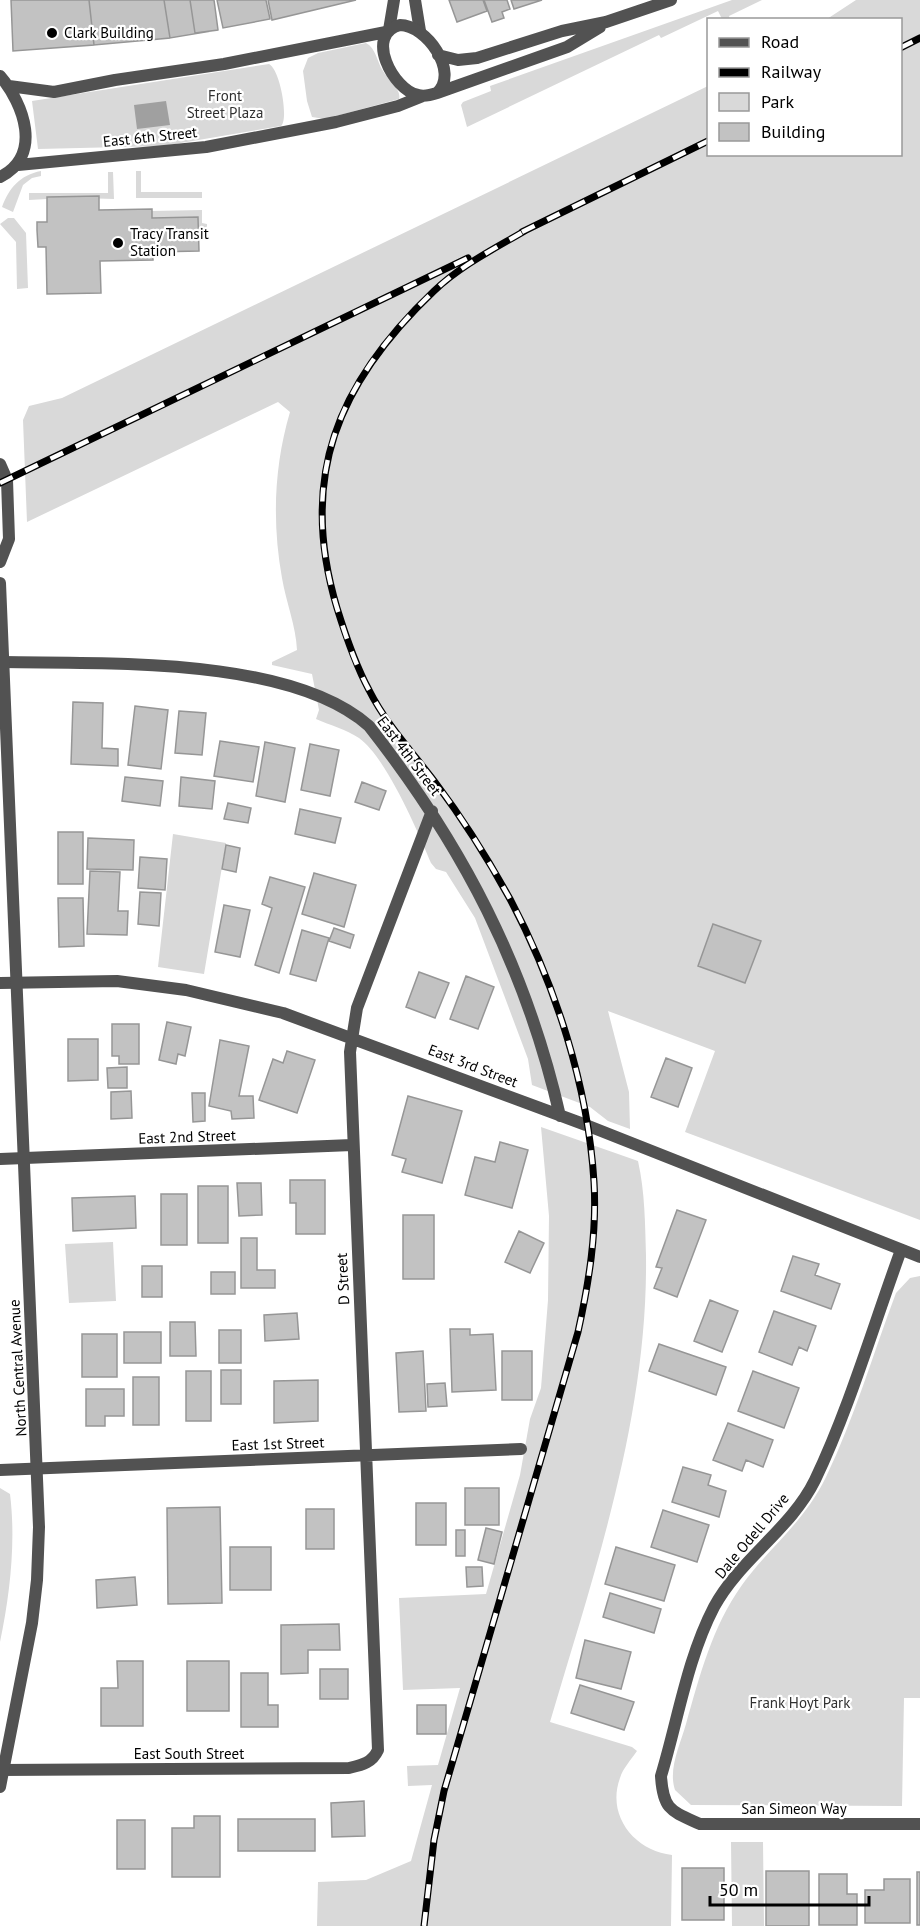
<svg xmlns="http://www.w3.org/2000/svg" width="920" height="1926" font-family="'PT Sans',sans-serif">
	<rect width="100%" height="100%" fill="#fff"/>
	<!-- green -->
	<path fill="#d9d9d9" d="M732,0H762L729,16L730,19H722L718,11L661,38L659,35L467,127L461,105L463,102L491,91L490,86Z
		M856,0H920V1220L685,1132L715,1051L608,1011L629,1092L630,1129L608,1121L590,1107L532,1085L528,1059L475,918L446,872L436,869L431,863C418,832 386,757 359,738C347,730 330,725 316,719L319,710L312,674L272,665V662L297,650C296,626 286,602 282,578C272,523 274,466 290,412L278,402L27,522L23,420L29,406L62,398L708,86V154H900V20L827,19Z
		M366,43C376,48 377,62 383,71C388,80 402,90 399,99L325,119L312,117L307,101L303,71L308,58L318,53Z
		M269,64C280,69 289,119 281,126L163,146L38,149L32,101Z
		M41,171V176L32,178L23,185L13,212L2,207C9,188 20,175 41,171Z
		M136,171H141V192H202V198H136Z
		M108,172H113L114,199L47,197V199L29,200V193H108Z
		M202,210V223L207,224V229H199L198,217L152,218V211Z
		M8,218H14L26,233L28,288L17,289L16,242L0,224Z
		M173,834L226,843L204,974L158,967Z
		M541,1127L638,1161C645,1192 645,1224 646,1256C648,1416 595,1570 550,1722L632,1747L637,1751C631,1760 623,1768 620,1778C606,1816 635,1851 672,1855L671,1926H317L318,1882L366,1880L411,1861L432,1785L408,1786L407,1766L438,1765L460,1688L403,1690L399,1598L486,1594L520,1475L530,1419L541,1388L548,1300L549,1216Z
		M113,1242L116,1301L69,1303L65,1244Z
		M920,1276V1698H904L902,1806L691,1805L675,1790C668,1769 680,1745 686,1724C700,1675 712,1627 742,1585C770,1546 803,1524 826,1477C854,1419 873,1354 896,1293L910,1278Z
		M0,1488L10,1494C16,1542 10,1594 0,1642Z
		M731,1842H763L764,1926H732Z"/>
	<!-- water -->
	<path fill="#a0a0a0" d="M166,101L170,125L137,129L134,105Z"/>
	<!-- building -->
	<path fill="#c2c2c2" stroke="#969696" stroke-width="1.5" d="M11,0H89L94,45L13,51Z
		M89,0H164L170,38L94,45Z
		M164,0H214L218,30L170,38Z
		M190,0H214L218,30L195,33Z
		M217,0H266L270,19L223,28Z
		M268,0H356L272,20Z
		M449,0H483L487,11L457,22Z
		M484,0H507L510,9L502,12L504,18L492,22Z
		M511,0H542L514,9Z
		M99,196V210L152,209V218L198,217L199,251L153,252V260L100,261L101,293L47,294L46,247H38L37,230V222H47V197Z
		M73,702L103,703L102,748L118,749V766L71,764Z
		M135,706L168,710L161,769L128,765Z
		M179,711L206,713L202,755L175,753Z
		M220,741L259,747L253,782L214,776Z
		M265,742L295,748L285,802L256,796Z
		M310,744L339,750L330,796L301,790Z
		M125,777L163,781L160,806L122,801Z
		M181,777L215,781L212,809L179,806Z
		M362,782L386,791L379,810L355,802Z
		M228,803L251,808L248,823L224,819Z
		M300,809L341,818L335,843L295,834Z
		M58,832H83V884H58Z
		M88,838L134,840L133,870L87,869Z
		M226,845L240,848L236,872L222,869Z
		M140,857L167,859L165,890L138,888Z
		M90,871L120,872L118,911H128L127,935L87,934Z
		M314,873L356,885L344,927L302,914Z
		M270,877L305,887L279,973L255,965L272,908L262,904Z
		M140,892L161,893L159,926L138,924Z
		M58,898H83L84,946L59,947Z
		M224,905L250,910L240,957L215,952Z
		M713,924L761,941L745,983L698,966Z
		M334,928L354,935L350,948L329,941Z
		M302,930L329,938L316,981L290,974Z
		M419,972L449,983L435,1018L406,1007Z
		M466,976L494,987L478,1029L450,1019Z
		M167,1022L191,1027L185,1056L178,1054L176,1064L159,1060Z
		M112,1024H139V1064H119V1056H112Z
		M68,1039H98V1080L68,1081Z
		M220,1040L249,1046L239,1096H253L254,1118L232,1119L231,1111L209,1106Z
		M287,1051L315,1060L297,1113L259,1100L273,1059L283,1063Z
		M666,1058L692,1068L678,1107L651,1097Z
		M127,1067V1088H108L107,1068Z
		M131,1091L132,1118L111,1119V1092Z
		M192,1093H205V1121L193,1122Z
		M408,1096L462,1111L442,1183L402,1172L406,1159L392,1155Z
		M500,1142L528,1150L512,1208L465,1195L475,1157L495,1162Z
		M290,1180H325V1234H296V1203H290Z
		M237,1183H261L262,1215L239,1216Z
		M198,1186H228V1243H198Z
		M161,1194H187V1245H161Z
		M135,1196L136,1228L73,1231L72,1198Z
		M677,1210L706,1220L677,1297L654,1288L662,1268L656,1267Z
		M403,1215H434V1279H403Z
		M519,1231L544,1243L530,1273L505,1262Z
		M241,1238H257V1270H275V1288H241Z
		M793,1256L819,1264L815,1275L840,1284L831,1309L781,1291Z
		M142,1266H162V1297H142Z
		M211,1272H235V1294H211Z
		M710,1300L738,1311L722,1352L694,1341Z
		M774,1311L816,1326L807,1351L799,1347L792,1365L759,1352Z
		M297,1313L299,1339L265,1341L264,1315Z
		M170,1322H195L196,1356H170Z
		M450,1329H470V1335L493,1334L496,1390L452,1392Z
		M219,1330H241V1363H219Z
		M124,1332H161V1363H124Z
		M82,1334H117V1377H82Z
		M659,1344L726,1367L716,1395L649,1371Z
		M423,1351L426,1411L399,1412L396,1353Z
		M502,1351H532V1400H502Z
		M221,1370H241V1404H221Z
		M186,1371H211V1421H186Z
		M753,1371L799,1388L784,1428L738,1411Z
		M133,1377H159V1425H133Z
		M318,1380V1421L274,1423V1381Z
		M445,1383L447,1406L428,1407L427,1384Z
		M86,1389H124V1416H105V1426H86Z
		M728,1423L773,1440L763,1467L746,1460L742,1471L713,1460Z
		M683,1467L711,1475L708,1485L726,1491L719,1517L672,1502Z
		M465,1488H499V1525H465Z
		M416,1503H446V1545H416Z
		M220,1507L222,1603L168,1604L167,1508Z
		M306,1509H334V1549H306Z
		M663,1510L709,1525L697,1562L651,1547Z
		M486,1528L502,1532L494,1564L478,1560Z
		M456,1530H465V1556H456Z
		M230,1547H271V1590H230Z
		M616,1547L675,1565L664,1601L605,1584Z
		M466,1567H482L483,1586L467,1587Z
		M135,1577L137,1605L97,1608L96,1580Z
		M610,1593L661,1609L654,1633L603,1617Z
		M339,1624L340,1650H308V1673L281,1674V1625Z
		M585,1640L631,1652L621,1689L576,1678Z
		M117,1661H143V1726H101V1688H118Z
		M187,1661H229V1711H187Z
		M320,1669H348V1699H320Z
		M241,1673H268V1705H278V1727H241Z
		M580,1685L634,1702L624,1730L571,1713Z
		M417,1705H446V1734H417Z
		M364,1801L365,1836L332,1837L331,1803Z
		M194,1816H220V1877H172V1828H194Z
		M238,1819H315V1851H238Z
		M117,1820H145V1869H117Z
		M682,1868H724V1920H682Z
		M766,1871H809V1926H766Z
		M917,1872H920V1925H917Z
		M819,1874H847V1894H857V1925H819Z
		M884,1879H910V1923H865V1890H884Z"/>
	<g fill="none" stroke-linecap="round" stroke-linejoin="round">
		<!-- minor -->
		<path stroke="#525252" stroke-width="12" d="M415,0L420,31
			M389,30L394,0
			M3,662C105,664 290,656 369,726C463,846 526,967 560,1116
			M0,983L117,981L186,990L283,1013L586,1125L920,1257
			M0,1159L352,1145
			M901,1250C874,1324 849,1409 815,1480C791,1529 740,1559 714,1607C687,1659 678,1720 661,1776C663,1810 671,1811 700,1824H920
			M0,1470L521,1449
			M0,1770L349,1768C362,1765 372,1763 378,1750L350,1052L357,1008L432,811"/>
		<!-- tertiary -->
		<path stroke="#525252" stroke-width="12" d="M400,25C426,25 460,72 437,93C431,95 424,97 418,95C393,90 364,34 400,25Z
			M438,55L458,60L477,58L562,31L606,22L671,0
			M0,76C24,104 43,156 0,177
			M9,86L54,92L115,80L224,64L386,32
			M437,93L567,47L600,27
			M18,165L206,147L336,122L398,106L423,96
			M0,464L7,480L9,539L0,562
			M0,583L39,1527L37,1580L32,1623L0,1787"/>
		<!-- rail casing -->
		<g stroke="#000" stroke-width="7">
			<path id="rail" d="M900,48L920,38
				M522,232L708,141
				M0,483L468,258
				M424,1926L434,1840L444,1791L578,1332C589,1282 597,1232 594,1182C588,1085 555,984 510,899C488,859 463,819 435,782C413,753 386,724 369,690C355,664 346,637 337,608C298,478 337,383 434,291C461,265 496,248 528,229"/>
		</g>
		<!-- rail -->
		<use href="#rail" stroke="#fff" stroke-width="4.5" stroke-dasharray="14" stroke-linecap="butt"/>
	</g>
	<!-- markers -->
	<g fill="#000" stroke="#fff" stroke-width="2">
		<circle cx="52" cy="33" r="6"/>
		<circle cx="118" cy="243" r="6"/>
	</g>
	<g text-anchor="middle" stroke-width="4.5" stroke-linejoin="round" paint-order="stroke">
		<!-- poi labels -->
		<g font-size="15" fill="#000" stroke="#fff" text-anchor="start">
			<text x="64" y="38">Clark Building</text>
			<text x="130" y="239">Tracy Transit<tspan x="130" dy="17">Station</tspan></text>
		</g>
		<!-- park labels -->
		<g font-size="15" fill="#303030" stroke="#fff">
			<text x="225" y="101">Front<tspan x="225" dy="17">Street Plaza</tspan></text>
			<text x="800" y="1708">Frank Hoyt Park</text>
		</g>
		<!-- street labels -->
		<g font-size="15" fill="#000" stroke="#fff">
			<text transform="translate(150 137) rotate(-6)" y="5">East 6th Street</text>
			<text transform="translate(409 756) rotate(53)" y="5">East 4th Street</text>
			<text transform="translate(473 1066) rotate(21)" y="5">East 3rd Street</text>
			<text transform="translate(187 1137) rotate(-2)" y="5">East 2nd Street</text>
			<text transform="translate(343 1279) rotate(-93)" y="5">D Street</text>
			<text transform="translate(18 1368) rotate(-93)" y="5">North Central Avenue</text>
			<text transform="translate(278 1444) rotate(-2)" y="5">East 1st Street</text>
			<text transform="translate(752 1536) rotate(-50)" y="5">Dale Odell Drive</text>
			<text x="189" y="1759">East South Street</text>
			<text x="794" y="1814">San Simeon Way</text>
		</g>
	</g>
	<!-- legend -->
	<rect x="707" y="18" width="195" height="138" fill="#ffffff" stroke="#999999" stroke-width="1.5"/>
	<rect x="719" y="38" width="30" height="9" fill="#525252" stroke="#999999" stroke-width="1.5"/>
	<text x="761" y="48" font-size="18" fill="#000000">Road</text>
	<rect x="719" y="68" width="30" height="9" fill="#000000" stroke="#999999" stroke-width="1.5"/>
	<text x="761" y="78" font-size="18" fill="#000000">Railway</text>
	<rect x="719" y="93" width="30" height="18" fill="#d9d9d9" stroke="#999999" stroke-width="1.5"/>
	<text x="761" y="108" font-size="18" fill="#000000">Park</text>
	<rect x="719" y="123" width="30" height="18" fill="#c2c2c2" stroke="#999999" stroke-width="1.5"/>
	<text x="761" y="138" font-size="18" fill="#000000">Building</text>
	<!-- scale -->
	<path d="M710 1896v9h159v-9" fill="none" stroke="#000000" stroke-width="3"/>
	<text x="719" y="1896" font-size="18" fill="#000000" stroke="#ffffff" stroke-width="4.5" paint-order="stroke">50 m</text>
</svg>
